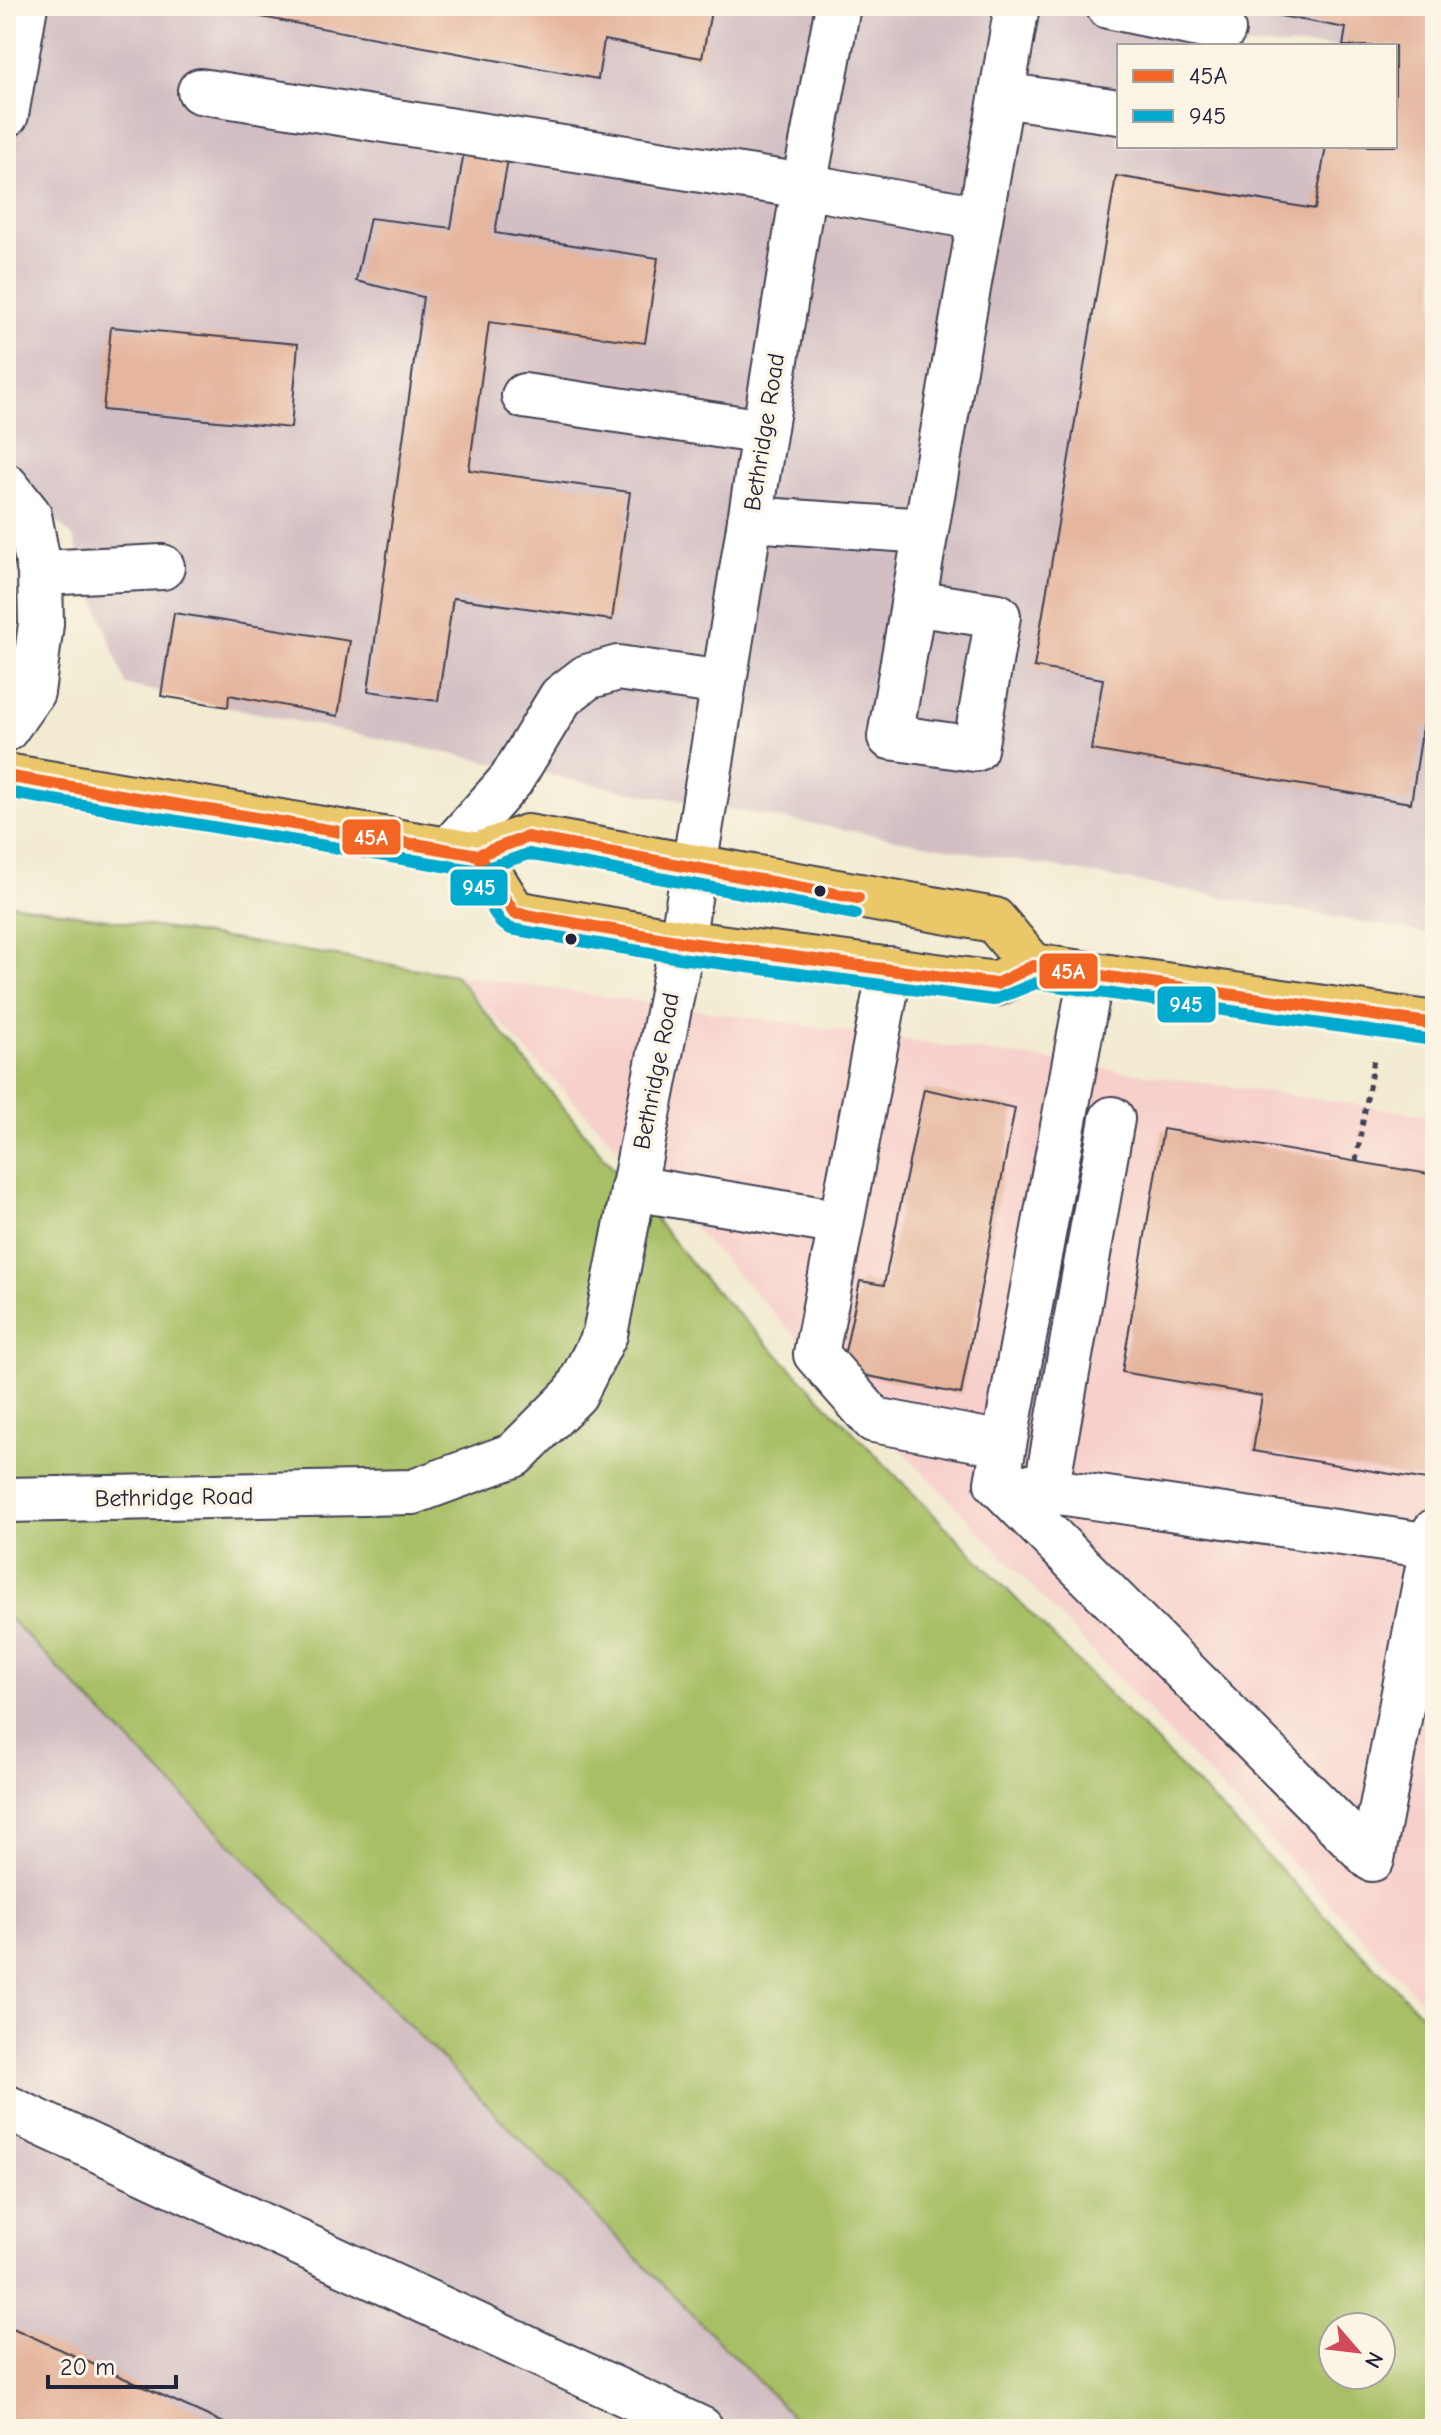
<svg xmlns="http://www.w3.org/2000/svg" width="1441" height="2435" font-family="'Comic Neue',sans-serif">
	<rect width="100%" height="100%" fill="#fcf5e5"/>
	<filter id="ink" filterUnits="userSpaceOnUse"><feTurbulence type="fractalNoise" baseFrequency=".0125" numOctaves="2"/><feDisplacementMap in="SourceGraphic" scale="16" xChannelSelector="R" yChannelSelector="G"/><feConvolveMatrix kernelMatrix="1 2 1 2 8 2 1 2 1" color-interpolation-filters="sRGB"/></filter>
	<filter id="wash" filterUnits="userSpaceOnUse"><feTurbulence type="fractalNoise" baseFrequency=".006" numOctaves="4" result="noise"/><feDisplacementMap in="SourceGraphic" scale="32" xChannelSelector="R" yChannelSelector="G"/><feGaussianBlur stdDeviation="1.8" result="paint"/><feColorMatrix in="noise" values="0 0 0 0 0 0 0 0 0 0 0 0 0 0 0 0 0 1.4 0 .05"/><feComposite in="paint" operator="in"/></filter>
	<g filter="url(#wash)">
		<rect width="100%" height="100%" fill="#f2ebd1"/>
		<!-- built -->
		<path fill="#f7d0cc" d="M455,975L1435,1116V2015Z"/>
		<!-- industrial -->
		<path fill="#d2bec3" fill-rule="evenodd" d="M6,6H1435V935L627,791L126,685L73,537L6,472ZM1119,46H1395V146H1119Z
			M6,1615L805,2429H6Z"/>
		<!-- green -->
		<path fill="#a7bf65" stroke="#647050" stroke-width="2" fill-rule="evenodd" d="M6,903L455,975L705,1280L1435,2028V2429H805L6,1615ZM1333,2327H1381V2375H1333Z"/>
		<g id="blocks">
			<!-- building -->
			<path fill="#e5b59d" d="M230,6H712L702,58L604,40L598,79L229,11Z
				M1225,6H1435V728L1423,726L1411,803L1091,750L1103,679L1034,667L1116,176L1315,209L1326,146H1395V46H1343L1346,28Z
				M465,146L509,154L495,233L658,258L645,343L489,322L469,470L630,492L612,620L453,598L438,701L368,691L423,297L356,281L370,218L451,228Z
				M111,327L298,344L291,428L103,410Z
				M174,613L350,641L338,716L229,695L228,707L161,696Z
				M924,1089L1015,1108L961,1394L863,1375L844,1356L860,1281L884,1285Z
				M1163,1129L1435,1175L1433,1481L1253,1451L1262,1396L1122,1372Z
				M6,2325L237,2429H6Z"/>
		</g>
	</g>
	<g filter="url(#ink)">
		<use href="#blocks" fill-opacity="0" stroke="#414052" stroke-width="2"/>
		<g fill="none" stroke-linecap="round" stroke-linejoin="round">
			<!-- minor casing -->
			<g stroke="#414052" stroke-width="48">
				<path id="minor" d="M1108,6L1223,30
					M200,91L804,186L980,218
					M1002,95L1119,112
					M6,115L25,6
					M524,396L764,432
					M6,486L29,515L40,573L41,624L32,692L6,729
					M750,519L926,531
					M40,573L162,567
					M913,603L998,616L975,749L890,737C932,494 975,250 1017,6
					M449,850L511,780L561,697L587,677L618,668L723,683
					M890,969L816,1354L874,1420L1004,1444
					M1091,975L997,1483L1372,1859L1435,1531
					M633,1188L841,1223
					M997,1483L1432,1546
					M1046,1491L1112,1119
					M6,1500L413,1492L514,1455L575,1394L605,1334L682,942L804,186L838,6
					M6,2107L701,2429"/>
			</g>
			<!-- major casing -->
			<g stroke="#414052" stroke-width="48">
				<path id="major" d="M6,776L478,855L527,837L994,920L1033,966
					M478,855L514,913L682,942L996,984L1033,966L1435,1024"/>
			</g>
			<!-- path -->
			<path stroke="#414052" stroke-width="5" stroke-dasharray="6 6" stroke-linecap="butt" d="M1356,1161L1374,1059"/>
			<!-- minor -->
			<use href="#minor" stroke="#fff" stroke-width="44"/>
			<!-- major -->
			<use href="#major" stroke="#eac769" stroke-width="44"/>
			<!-- bus-1 casing -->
			<g stroke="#fcf5e5" stroke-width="18">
				<path id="bus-1" d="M6,776L478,855L514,913L682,942L996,984L1033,966L1435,1024
					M416,844L478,855L527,837L858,898"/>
			</g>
			<!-- bus-2 casing -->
			<g stroke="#fcf5e5" stroke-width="18">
				<path id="bus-2" d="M6,792L468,870L501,923L511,929L680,958L994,1000L1036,983L1433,1040
					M413,860L479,871L528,854L855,914"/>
			</g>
			<!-- bus-1 -->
			<use href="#bus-1" stroke="#f26522" stroke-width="12"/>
			<!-- bus-2 -->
			<use href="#bus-2" stroke="#00a9ce" stroke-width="12"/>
		</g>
	</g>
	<!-- markers -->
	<g fill="#22223b" stroke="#fcf5e5" stroke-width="3">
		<circle cx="820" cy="891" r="7"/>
		<circle cx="571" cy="939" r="7"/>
	</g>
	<g text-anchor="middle" stroke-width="7" stroke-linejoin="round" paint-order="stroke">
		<!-- street labels -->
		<g font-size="24" fill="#22223b" stroke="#fcf5e5">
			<text transform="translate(764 432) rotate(-81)" y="8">Bethridge Road</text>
			<text transform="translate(656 1071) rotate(-79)" y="8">Bethridge Road</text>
			<text transform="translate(174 1497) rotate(-1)" y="8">Bethridge Road</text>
		</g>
	</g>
	<g stroke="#fcf5e5" stroke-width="3">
		<rect x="341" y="818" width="61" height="38" rx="8" fill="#f26522"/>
		<rect x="449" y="868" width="60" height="39" rx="8" fill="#00a9ce"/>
		<rect x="1038" y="952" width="61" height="38" rx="8" fill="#f26522"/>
		<rect x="1156" y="985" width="61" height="39" rx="8" fill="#00a9ce"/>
	</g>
	<g font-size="22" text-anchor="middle" font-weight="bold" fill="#fff">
		<text x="371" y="845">45A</text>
		<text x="479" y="895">945</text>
		<text x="1068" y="979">45A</text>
		<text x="1186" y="1012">945</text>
	</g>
	<!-- margin -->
	<rect width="1441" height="2435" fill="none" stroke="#fcf5e5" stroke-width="32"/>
	<!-- legend -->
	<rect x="1117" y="44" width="280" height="104" fill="#fcf5e5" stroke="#a5a1a1" stroke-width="2"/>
	<rect x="1133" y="70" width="40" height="12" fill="#f26522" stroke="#a5a1a1" stroke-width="2"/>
	<text x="1189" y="84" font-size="24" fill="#22223b">45A</text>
	<rect x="1133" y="110" width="40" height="12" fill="#00a9ce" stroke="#a5a1a1" stroke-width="2"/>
	<text x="1189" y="124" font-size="24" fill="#22223b">945</text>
	<!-- north arrow -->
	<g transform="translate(1357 2351) rotate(118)"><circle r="38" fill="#fcf5e5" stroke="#a5a1a1" stroke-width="2"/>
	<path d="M0-6L14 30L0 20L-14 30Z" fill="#d1495b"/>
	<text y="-12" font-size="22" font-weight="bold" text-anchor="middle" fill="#22223b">N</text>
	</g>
	<!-- scale -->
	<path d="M48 2375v12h128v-12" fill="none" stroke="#22223b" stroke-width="4"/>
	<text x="60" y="2375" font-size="24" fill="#22223b" stroke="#fcf5e5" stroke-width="6" paint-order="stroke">20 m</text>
</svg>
